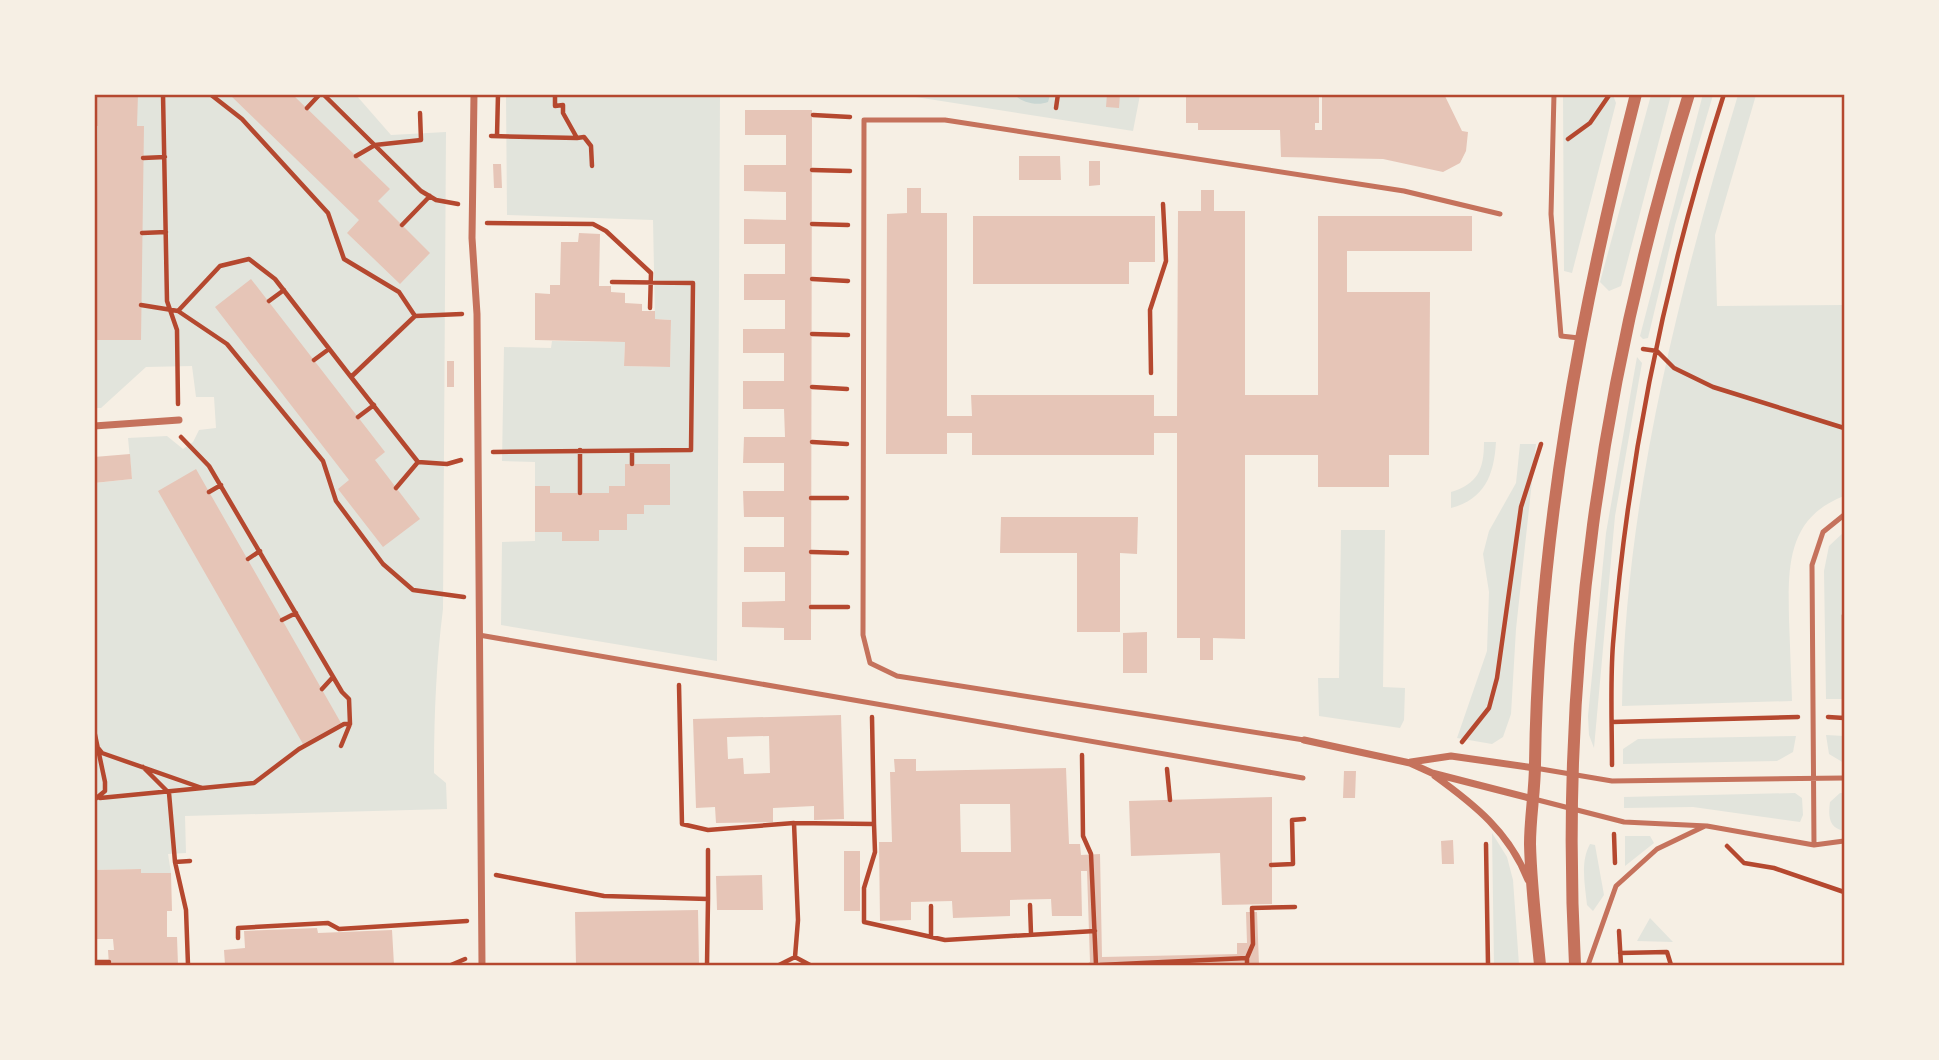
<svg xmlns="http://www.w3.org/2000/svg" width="1939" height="1060" font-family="Georgia,serif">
	<rect width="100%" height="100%" fill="#f6efe4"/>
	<!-- green -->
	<path fill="#e2e4dc" d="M1703,94L1713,95L1675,225L1648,338L1643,339L1640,336Z
		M95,95H356L391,135L446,132L443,609C436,664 434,717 434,773L446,783L447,809L185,816L186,853L168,854L171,873H141L140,869L95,870V483L132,479L128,438L167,436L183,449L193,442L199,430L216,428L214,397H196L192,366L146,367L101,408H95Z
		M506,95H720L717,661L501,625L502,542L535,541V462L502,461L504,347L551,348L552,341L625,342L624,366L670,367L671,320L655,319L653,220L507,215Z
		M903,95H1140L1133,131Z
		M1563,95H1613L1616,103L1572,273L1564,271Z
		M1651,95H1671L1621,286L1609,291L1600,282Z
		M1738,95H1756L1715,235L1717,306L1844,305V496C1787,518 1788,566 1789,619C1790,646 1791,674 1792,701L1622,706C1625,501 1679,290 1738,95Z
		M1637,357L1642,363L1615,516L1594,748L1589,735L1588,716L1606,533Z
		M1484,442H1496C1494,475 1485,499 1451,508V492C1478,484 1484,469 1484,442Z
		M1520,444H1536L1516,629L1511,714L1503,737L1492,744L1457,738L1487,651L1489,592L1483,554L1489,531L1516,483Z
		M1341,530H1385L1383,687L1405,688L1404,720L1400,728L1319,716L1318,678H1339Z
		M1844,532V699H1826L1824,571L1829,546Z
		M1826,735L1844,736V763L1829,754Z
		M1796,736L1793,752L1777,761L1623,764V749L1638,739Z
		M1795,793L1802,798L1803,815L1800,822L1693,807L1624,808V797Z
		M1840,793H1844V831C1829,828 1828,817 1830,802Z
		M1492,833L1507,857L1513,880L1519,965H1494Z
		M1650,836L1654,843L1625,866V836Z
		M1590,844L1595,845L1604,895L1593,911L1587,905C1585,885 1580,862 1590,844Z
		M1650,918L1673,942L1637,941Z"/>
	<!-- water -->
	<path fill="#c9d6d2" d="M1050,95L1048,102C1038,106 1023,103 1016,96Z"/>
	<!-- building -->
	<path fill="#e6c5b7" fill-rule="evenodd" d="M94,94H138L137,126H144L141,340H95L98,126H94Z
		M229,94H292L390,189L378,201L430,253L400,284L347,233L359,220Z
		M1107,94H1120L1119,108L1106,107Z
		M1186,94H1319V123H1315V130H1322V94H1444L1462,131L1468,132L1466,151L1460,163L1443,172L1383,159L1281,157L1280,130H1198V123H1186Z
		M745,110H812L811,640H784V628L742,627V602L785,601V572H744V547H784V517H744L743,491H784V463H743L744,437H785L784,409H743V381H784V353H743V329H785V300H744V274H785V244H744V219L786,220V192L744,191V165H786V135H745Z
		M1019,156H1060L1061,180H1019Z
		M1089,161H1100V185L1089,186Z
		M493,164H501L502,188H494Z
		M907,188H921V213H947V416H972L971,395H1154V416H1177L1178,211H1201V190H1214V211H1245V395H1318V216H1472V251H1347V292H1430L1429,455H1389V487H1318V455H1245V639L1213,638V660H1200V638H1177V433H1154V455H972V433H947V454H886L887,214L907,213Z
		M973,216H1155V262H1129V284H973Z
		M579,233L600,234L599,286H611V292L625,293V303L642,304V311H655V319L671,320L670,367L624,366L625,342L535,340V293L550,294V285H560L561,242H578Z
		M251,279L385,452L375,460L420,519L383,547L338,489L349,480L215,307Z
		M447,361H454V387H447Z
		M130,454L132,479L94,483V457Z
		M625,464H670V505H644V514H627V530H599V541H562V532H535V486H550V493H609V486H625Z
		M196,469L341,723L303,744L158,491Z
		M1001,517H1138L1137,554L1120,553V632H1077V553H1000Z
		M1147,632V673H1123V633Z
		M841,715L844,819L814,820V806L773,808V822L716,823L715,807L696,808L693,719ZM769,736L770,773L744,774L743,758L728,759L727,737Z
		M894,759H916V771L1066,768L1069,844H1080L1081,855L1100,854L1102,957L1237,954V943H1247L1246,912H1257L1259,965H1085L1090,962L1087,871H1081L1082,916H1052L1051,899L1010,900V916L953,918L952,901L911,902V920L880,921L879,842H892L890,772H895ZM960,804H1010L1011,852H961Z
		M1344,771H1356L1355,798H1343Z
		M1272,797V904L1222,905L1220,853L1131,856L1129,801Z
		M1453,840L1454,864H1442L1441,841Z
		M844,851H860V911H844Z
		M141,869V873H171L172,911H167V937H177L178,965H109L108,950H114L113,939H94V870Z
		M762,875L763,910H717L716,876Z
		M698,910L699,965H576L575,912Z
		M317,928L318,933L392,930L394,965H225L224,950L245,948L244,931Z"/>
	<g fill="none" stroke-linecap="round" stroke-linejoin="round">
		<!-- path -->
		<path stroke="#b5482f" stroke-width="4.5" d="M163,94L167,301L177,330L178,404
			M210,94L242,119L328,213L344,259L399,292L415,316L462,314
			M323,94L421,191L436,200L458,204
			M555,94V106L563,105V113L577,138L584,137L591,146L592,166
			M307,108L320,94
			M1056,108L1058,94
			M813,115L850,117
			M491,136L577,138
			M497,136L498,94
			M1568,139L1590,123L1610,94
			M356,156L375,145L421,140L420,113
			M143,158L165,157
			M812,170L850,171
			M487,223L593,224L606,231L651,273L650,308
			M812,224L848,225
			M402,225L430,196
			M142,233L166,232
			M812,279L848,281
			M269,301L284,290
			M141,305L178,311
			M415,316L351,377L418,462L447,464L461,460
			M812,334L848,335
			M1643,349L1657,351L1674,368L1713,387L1844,428
			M314,360L329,349
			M1151,373L1150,310L1166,261L1163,204
			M351,377L275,279L249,259L220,266L178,311L227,344L323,461L336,501L383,564L413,590L464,597
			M812,387L847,389
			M358,417L374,405
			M181,437L209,466L342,692L349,699L350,724L341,746
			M812,442L847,444
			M580,450V493
			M632,451V464
			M493,452L691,450L693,283L612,282
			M396,488L418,462
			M209,492L221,485
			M811,498H847
			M811,552L847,553
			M248,559L260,551
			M811,607H848
			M282,620L296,613
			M679,685L682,824L708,830L794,823L874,824L872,717
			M322,689L333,677
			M1828,717L1844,718
			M1844,718V615
			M1612,722L1798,717
			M94,730L105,782V791L94,800
			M1462,742L1489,708L1497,678L1521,507L1541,444
			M94,743L102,753L202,788
			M1082,755L1083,836L1091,854L1096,965
			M1612,765C1612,725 1610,684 1613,644C1628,459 1667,271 1724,94
			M143,767L169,793L175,862L186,910L188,965
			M1167,769L1170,800
			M100,798L254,783L299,749L344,724H350
			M874,824L875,852L864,888V922L945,940L1095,931
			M1614,834L1615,863
			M1486,844L1488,965
			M1727,846L1744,863L1774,868L1844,892
			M708,850V899
			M175,862L190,861
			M1271,865L1293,864L1292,820L1304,819
			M496,875L604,896L708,899L707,965
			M1030,905L1031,934
			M931,906V937
			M1619,931L1621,965
			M238,938V928L328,923L339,929L467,921
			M1620,953L1667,952L1671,965
			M795,957L810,965
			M94,962H109
			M451,965L465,959
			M779,965L795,957L798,920L794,823
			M1100,965L1247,958L1253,944L1252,908L1295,907
			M1247,965V958"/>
		<!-- service -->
		<path stroke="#c5725c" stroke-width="5" d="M1554,94L1551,214L1561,336L1579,338
			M479,635L1303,778
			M1304,740L897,676L870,663L863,635L864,120H945L1404,191L1500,214
			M1535,768L1612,781L1844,778
			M1534,799L1624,822L1707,826L1814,845L1844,841
			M1814,845L1812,565L1823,532L1844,515
			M1588,965L1616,886L1657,849L1705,826"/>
		<!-- minor -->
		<path stroke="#c5725c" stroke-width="7" d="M474,94L472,238L477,314L482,965
			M94,426L179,420
			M1304,740L1410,763L1432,773L1533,799
			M1411,762L1451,756L1535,768
			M1435,776C1475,805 1509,832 1528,880"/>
		<!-- tertiary -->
		<path stroke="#c5725c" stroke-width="12" d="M1540,965C1536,925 1531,885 1530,844C1530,817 1535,791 1535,764C1538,538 1580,313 1636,94
			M1575,965C1559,671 1601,376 1689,94"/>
	</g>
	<!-- border -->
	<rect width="1939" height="1060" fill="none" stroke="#f6efe4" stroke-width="192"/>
	<rect x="96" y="96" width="1747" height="868" fill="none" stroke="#b5482f" stroke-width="2.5"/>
</svg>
